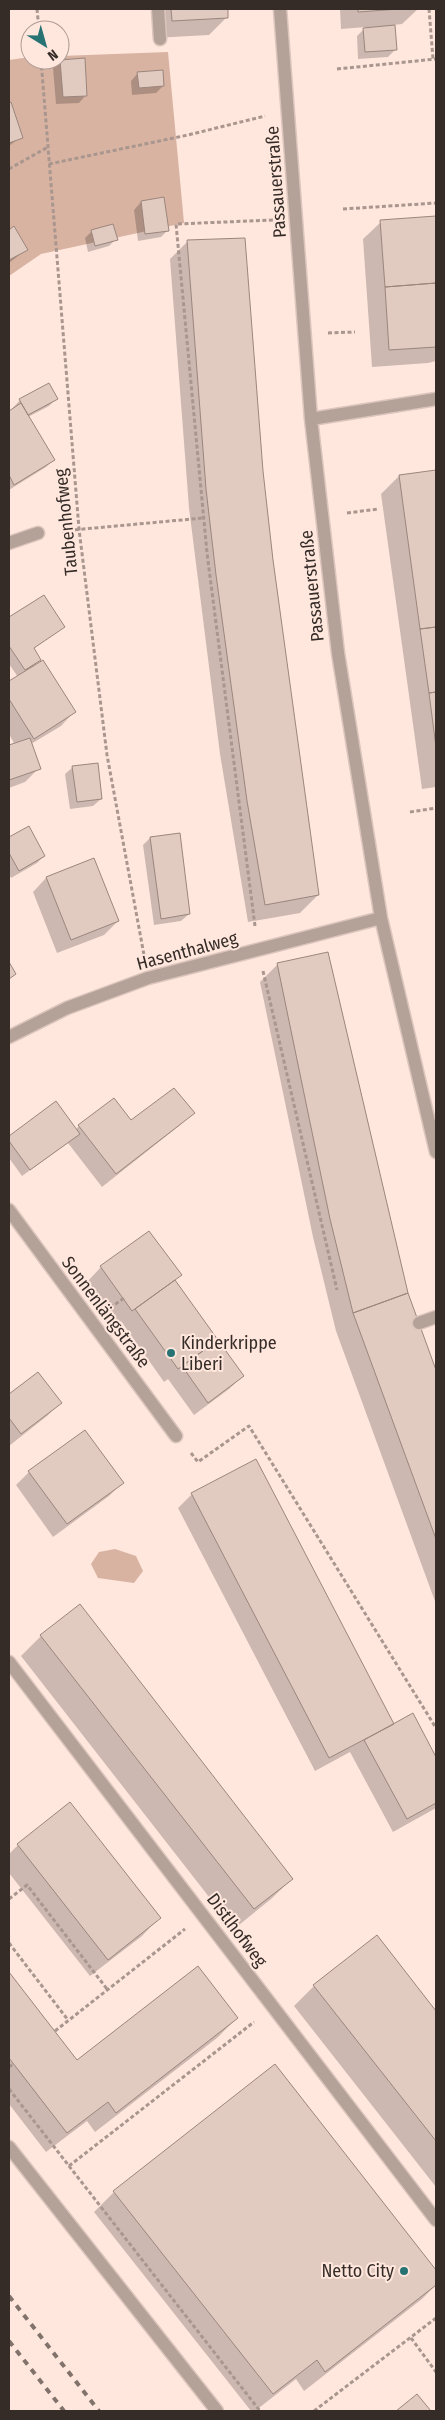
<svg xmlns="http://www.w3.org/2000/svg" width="445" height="2420" font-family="'Fira Sans Condensed',sans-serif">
	<rect width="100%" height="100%" fill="#ffe7dd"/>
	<!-- green -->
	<path fill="#d9b3a2" d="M168,52L184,223L41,254L9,276V60L30,57V60H60V56Z
		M115,1549L136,1556L143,1571L134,1583L98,1578L91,1564L99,1552Z"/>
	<!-- shadow -->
	<path fill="#0003" d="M152,9H227V17L209,35L154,38Z
		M340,9H418L402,24L394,25L396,49L388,57L358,59L357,36L366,27L341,29Z
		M61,61L86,95L79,103L56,104L53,68Z
		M138,73L163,86L156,93L132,95L131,81Z
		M9,104L21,137L9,146Z
		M141,202L168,230L161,237L138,241L134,210Z
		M436,218V361L428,363L372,367L363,239L381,222Z
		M14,228L26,250L9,263V231Z
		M92,231L116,239L109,246L88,252L85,238Z
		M188,241L262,471L271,560L318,895L300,913L248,922L220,754L189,508L170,259Z
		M49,385L56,399L49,406L28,417L53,460L46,467L9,490V412L20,400Z
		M436,471V787L422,789L381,494L399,476Z
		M44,596L63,627L33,649L40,660L34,665L74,712L61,726L31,744L39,768L25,782L9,788V747L15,745L9,734V683L18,677L9,664V619Z
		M73,767L101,799L93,806L70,809L65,774Z
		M28,828L44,856L37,863L11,878L9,874V839Z
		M150,838L189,914L181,921L154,925L143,845Z
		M46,878L118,921L104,935L57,953L33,892Z
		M278,964L436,1374V1604L336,1331L313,1237L260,982Z
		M56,1103L75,1130L79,1126L131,1122L193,1113L179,1126L102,1187L68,1143L22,1176L9,1158V1138Z
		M101,1267L174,1281L243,1376L229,1389L194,1415L168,1379L164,1382L121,1321L118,1323L88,1281Z
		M38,1374L60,1403L47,1416L9,1446V1396Z
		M255,1461L394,1725L412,1715L436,1760V1808L393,1832L350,1752L315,1771L178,1508L192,1494Z
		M29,1472L122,1483L109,1496L53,1537L16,1485Z
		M41,1636L292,1879L271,1899L234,1929L21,1656Z
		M18,1845L159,1918L142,1936L90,1976L9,1873V1854Z
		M376,1937L436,2013V2187L294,2006L314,1986Z
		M9,1974L77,2062L237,2018L217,2038L95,2132L87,2121L46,2152L9,2104Z
		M275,2066L436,2272V2285L422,2299L304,2391L296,2379L255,2411H251L94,2212L114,2192Z"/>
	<!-- building -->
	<path fill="#e1cac0" stroke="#9b867d" d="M171,9H228V18L172,21Z
		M358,9H399L358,12Z
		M395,25L397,50L365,52L363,28Z
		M85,58L87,96L63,97L60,60Z
		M163,70L164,86L139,88L137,72Z
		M11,102L23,138L9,143V103Z
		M164,197L169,231L145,234L141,201Z
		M436,216V283L385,287L380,220Z
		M113,224L118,240L95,246L91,230Z
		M14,226L28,250L9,260V230Z
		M245,238L263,471L273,560L319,895L265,905L247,801L216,575L206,489L187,240Z
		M436,283V347L389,350L385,287Z
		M49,383L58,399L28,415L19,399Z
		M21,403L55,460L14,485L9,475V411Z
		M436,470V627L420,629L399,475Z
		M44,595L65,627L34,648L41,660L25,670L9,646V617Z
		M436,627V692L429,693L420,629Z
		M43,660L76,712L34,739L9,699V681Z
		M436,692V747L429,693Z
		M30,738L41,769L9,780V745Z
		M98,763L102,799L77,802L72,766Z
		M29,826L45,856L19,871L9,853V837Z
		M180,833L190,914L161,919L150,837Z
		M94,858L119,921L71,940L46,877Z
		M328,952L408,1293L353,1313L330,1219L277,963Z
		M9,962L16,974L9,979Z
		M174,1088L195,1113L116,1174L78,1125L114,1098L131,1120Z
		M56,1101L80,1134L30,1170L9,1141V1136Z
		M149,1231L182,1275L132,1311L100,1266Z
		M175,1280L218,1340L178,1369L135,1309Z
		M408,1293L436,1370V1539L353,1313Z
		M218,1340L244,1376L208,1403L182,1366Z
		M38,1372L62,1403L21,1434L9,1418V1394Z
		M85,1430L124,1483L67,1524L28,1471Z
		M256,1459L394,1724L329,1758L191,1493Z
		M80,1604L293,1879L254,1909L40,1635Z
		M413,1713L436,1757V1803L407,1819L364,1740Z
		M70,1802L161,1918L108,1960L17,1844Z
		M377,1935L436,2011V2141L313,1985Z
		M198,1966L238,2018L116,2113L108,2102L67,2133L9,2058V1972L77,2060Z
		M275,2064L436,2270V2285L325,2372L317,2360L273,2394L113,2191Z
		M417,2394L431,2411H396Z"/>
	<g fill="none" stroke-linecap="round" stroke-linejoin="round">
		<!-- minor casing -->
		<g stroke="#dbc5bc" stroke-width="15">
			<path id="minor" d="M158,9L160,39
				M280,9L311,419L338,653L381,918L436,1152
				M311,419L436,399
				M9,543L38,533
				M9,1037L67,1008L148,978L381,918
				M9,1210L176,1436
				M419,1323L436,1317
				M9,1662L436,2220
				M9,2147L217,2411"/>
		</g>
		<!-- path -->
		<path stroke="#a8968f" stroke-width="3" stroke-dasharray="4 2.5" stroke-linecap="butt" d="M37,9L39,30
			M429,9L433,59
			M41,60L79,529L107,755L144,955
			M337,69L436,59
			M49,164L188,135L265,116
			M9,169L48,147
			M343,209L436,203
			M328,333L355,332
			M347,513L378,509
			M62,531L203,518
			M410,812L436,808
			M255,926L207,553L176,224L274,220
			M263,971L337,1290
			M110,1308L124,1298
			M191,1453L198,1462L249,1426L436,1728
			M9,1899L27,1885L107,1989
			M9,1943L68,2020
			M55,2031L185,1929
			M9,2067L13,2064
			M9,2089L260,2411
			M69,2166L254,2022
			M411,2338L436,2372
			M314,2411L436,2318"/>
		<!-- minor -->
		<use href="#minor" stroke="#b4a198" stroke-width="12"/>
		<!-- rail -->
		<path stroke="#81726c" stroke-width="4" stroke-dasharray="6 6" stroke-linecap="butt" d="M9,2296L99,2411
			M9,2341L64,2411"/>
	</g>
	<!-- markers -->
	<g fill="#277272" stroke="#ffe7dd" stroke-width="2">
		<circle cx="171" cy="1353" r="5"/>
		<circle cx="404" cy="2271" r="5"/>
	</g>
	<g text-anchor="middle" stroke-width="4" stroke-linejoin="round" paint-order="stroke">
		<!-- street labels -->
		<g font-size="18" fill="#352c28" stroke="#ffe7dd">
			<text transform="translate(276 182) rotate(-94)" y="6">Passauerstraße</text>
			<text transform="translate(66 522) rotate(-96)" y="6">Taubenhofweg</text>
			<text transform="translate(312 586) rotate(-96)" y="6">Passauerstraße</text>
			<text transform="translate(187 951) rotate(-15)" y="6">Hasenthalweg</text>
			<text transform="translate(106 1312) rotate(53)" y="6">Sonnenlängstraße</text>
			<text transform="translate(237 1930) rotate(53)" y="6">Distlhofweg</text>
		</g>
		<!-- poi labels -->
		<g font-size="18" fill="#352c28" stroke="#ffe7dd" text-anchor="start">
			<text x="181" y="1349">Kinderkrippe<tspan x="181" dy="21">Liberi</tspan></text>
			<text x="394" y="2277" text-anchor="end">Netto City</text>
		</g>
	</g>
	<!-- border -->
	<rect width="445" height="2420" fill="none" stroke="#352c28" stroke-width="20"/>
	<!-- north arrow -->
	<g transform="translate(45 45) rotate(143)"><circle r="24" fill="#ffe7dd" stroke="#ae9c95"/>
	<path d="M0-4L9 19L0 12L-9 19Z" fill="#277272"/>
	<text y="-8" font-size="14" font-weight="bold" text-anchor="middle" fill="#352c28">N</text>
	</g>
</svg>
